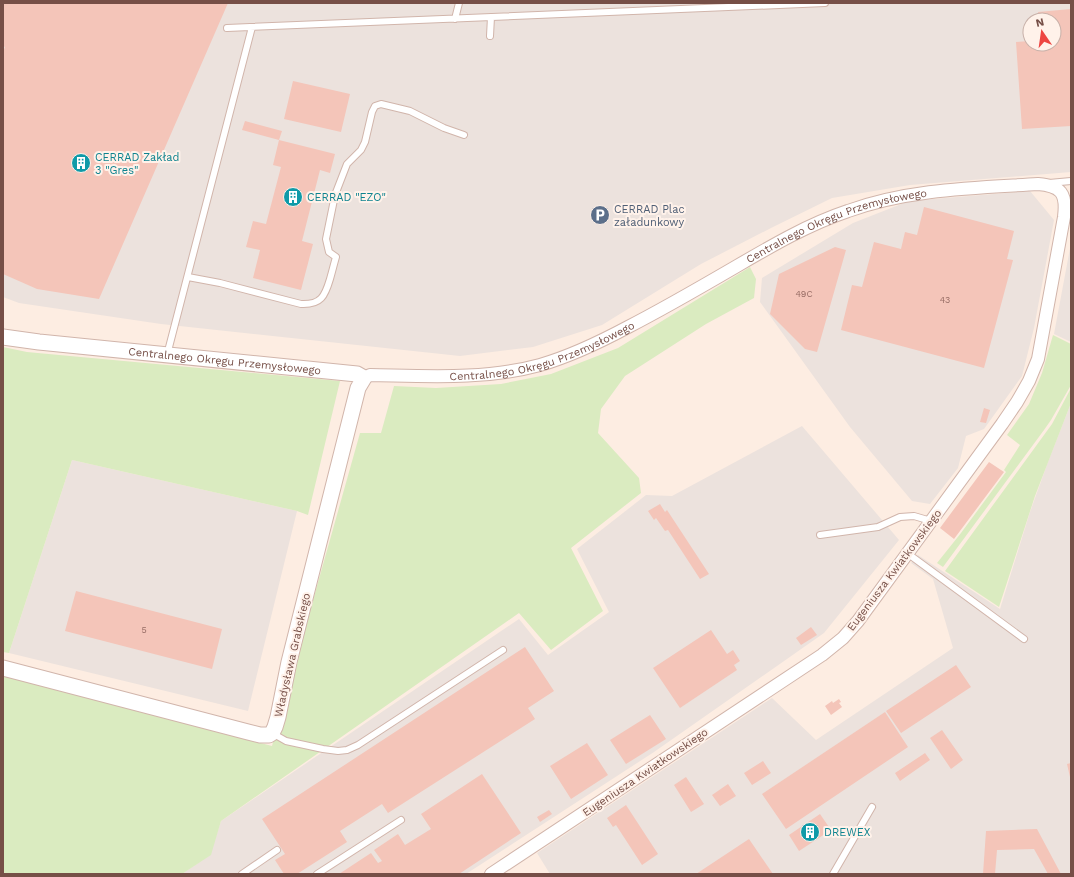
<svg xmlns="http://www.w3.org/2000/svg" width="1074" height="877" font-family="'Work Sans',sans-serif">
	<rect width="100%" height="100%" fill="#fdede2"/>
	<!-- industrial -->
	<path fill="#ece2dd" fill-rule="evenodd" d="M3,3H1071V172L910,185L832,198L771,228L701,264L602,325L533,347L460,356L161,324L19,303L3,297ZM1030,20H1054V44H1030Z
		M1030,191L1054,220L1034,328L1022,376L984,429L966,436L958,468L930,504L912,501L850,427L760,302L762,278L853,223L909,201Z
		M1071,243V342L1054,334Z
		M1071,403V874H550L537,853L772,698L816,740L953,648L933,579L911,563L918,555L1000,609L1030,512L1048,462Z
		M802,426L899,540L824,633L654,752L466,874H182L210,855L221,821L519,619L548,655L609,612L577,549L646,495L672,496Z
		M72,460L297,511L248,711L9,653Z"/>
	<!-- green -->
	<path fill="#daebc0" d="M750,267L756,279L754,298L706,324L625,376L601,409L598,433L639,478L641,493L571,548L603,611L551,650L519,613L221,821L211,855L182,874H3V674L272,746L360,433H381L394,386L436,388L501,384L551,374L618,348Z
		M1053,335L1071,344V385L1051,420L1044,430L943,567L937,563L961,533L1006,472L1004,470L1020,445L1007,435L1029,404L1042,373Z
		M3,347L27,352L340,381L308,515L297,511L72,460L9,653L3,652Z
		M1071,388V403L1035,496L999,607L945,571L1052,424Z"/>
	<!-- building -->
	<path fill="#f4c5b9" d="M3,3H228L99,299L37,289L3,274V52L5,47L3,46Z
		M1071,9V126L1022,129L1016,42L1030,41V44H1054V20H1039L1038,12Z
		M293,81L350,94L341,132L284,119Z
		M245,121L282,131L279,140L242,130Z
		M279,140L335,154L330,173L320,170L302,241L313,244L301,290L253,278L260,250L246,247L253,221L266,224L281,167L273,165Z
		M924,207L1014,231L1007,259L1013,260L984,368L841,330L852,285L862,287L874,242L901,249L905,232L917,235Z
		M835,247L846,250L817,352L805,349L770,314L779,274Z
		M984,408L990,410L986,423L980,422Z
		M989,462L1004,472L954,539L940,528Z
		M660,504L665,512L667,510L709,574L700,579L668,530L665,531L656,518L654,520L648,511Z
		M76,591L222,629L212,669L65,631Z
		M811,627L817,635L801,645L796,638Z
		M711,630L727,654L733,650L740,661L734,665L737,670L680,708L653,668Z
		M525,647L554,691L528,708L535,719L388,813L382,804L340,831L347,842L297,874H284L275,860L285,854L262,819Z
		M956,665L971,687L901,733L886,711Z
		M839,699L841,702L839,703L842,707L831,715L825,706L832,701L833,703Z
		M885,712L908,747L786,829L762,794Z
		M650,715L666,739L626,764L610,740Z
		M942,730L963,760L951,769L930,738Z
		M587,743L608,775L571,799L550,766Z
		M925,753L930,760L900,781L895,773Z
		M763,761L771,773L752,785L744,773Z
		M1071,763V777H1070L1067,764Z
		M482,774L521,833L459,874H339L371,853L378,863L382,861L374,850L398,834L405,845L431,829L421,814Z
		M686,777L704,804L691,812L674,785Z
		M728,784L736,796L720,806L712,795Z
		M626,805L658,854L642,865L616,825L613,827L607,818Z
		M549,810L552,814L540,822L537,817Z
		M820,814L831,830L799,851L789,835Z
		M1037,829L1061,874H1048L1034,849L997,850L995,874H983L986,831Z
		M749,839L773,874H696Z"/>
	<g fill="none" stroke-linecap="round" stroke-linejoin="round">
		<!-- service casing -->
		<g stroke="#d1b5ab" stroke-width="8">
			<path id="service" d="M455,19L459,3
				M227,28L825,3
				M490,36L491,17
				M1049,183L1071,181
				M188,277L220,283L301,304C321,305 325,296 330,279C332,272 334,264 336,257L329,252L326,239L335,195L347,164L361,150L365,142L372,112L375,106L381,104L410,111L444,128L464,135
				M167,355L252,27
				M820,535L878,527L900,517L914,516L931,521
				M907,553L1024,639
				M272,733L286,741L323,749L338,751L347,750L358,745L503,650
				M242,874L277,850
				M317,874L401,820
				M833,874L872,807"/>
		</g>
		<!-- minor casing -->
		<g stroke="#d1b5ab" stroke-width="14">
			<g id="minor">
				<path id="s1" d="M364,378L370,375C427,376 485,380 540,365C571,356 600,342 628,327C665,308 701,287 737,266C773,245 809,224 848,211C908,189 974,188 1038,184C1061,186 1067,193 1064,217L1038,359L1029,381L1017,402L1002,424L858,621L843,638L822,655L491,874"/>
			</g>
		</g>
		<!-- tertiary casing -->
		<g stroke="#d1b5ab" stroke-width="17">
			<g id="tertiary">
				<path id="s2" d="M3,337L39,342L357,374L364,378L358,388L289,662L278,717L275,727L272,733L269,735H260L248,732L3,668"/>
			</g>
		</g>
		<!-- service -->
		<use href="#service" stroke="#fff" stroke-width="6"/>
		<!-- minor -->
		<use href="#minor" stroke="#fff" stroke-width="12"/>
		<!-- tertiary -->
		<use href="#tertiary" stroke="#fff" stroke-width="15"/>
	</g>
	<!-- icons -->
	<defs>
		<g id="building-disc" transform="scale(1)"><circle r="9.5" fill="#0f9aa8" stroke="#fff2ea"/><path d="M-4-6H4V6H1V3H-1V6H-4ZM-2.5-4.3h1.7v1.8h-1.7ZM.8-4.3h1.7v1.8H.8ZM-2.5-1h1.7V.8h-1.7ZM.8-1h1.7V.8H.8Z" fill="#fff"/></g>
		<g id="parking-disc" transform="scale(1)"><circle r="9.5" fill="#5c6f8a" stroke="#fff2ea"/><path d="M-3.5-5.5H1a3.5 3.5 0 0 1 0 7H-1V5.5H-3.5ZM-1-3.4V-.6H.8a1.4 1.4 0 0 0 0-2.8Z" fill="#fff"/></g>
	</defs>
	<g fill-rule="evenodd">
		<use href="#building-disc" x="81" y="163"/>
		<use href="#building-disc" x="293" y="197"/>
		<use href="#parking-disc" x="600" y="215"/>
		<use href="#building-disc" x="810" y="832"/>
	</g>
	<g text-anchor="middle" stroke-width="4" stroke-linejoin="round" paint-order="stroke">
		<!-- number labels -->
		<g font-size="9" fill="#966c64">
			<text x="804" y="297">49C</text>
			<text x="945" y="303">43</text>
			<text x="144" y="633">5</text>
		</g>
		<!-- culture labels -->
		<g font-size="11" fill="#0d838f" stroke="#fff2ea" text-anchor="start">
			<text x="95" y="161">CERRAD Zakład<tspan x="95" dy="13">3 "Gres"</tspan></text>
			<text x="307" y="201">CERRAD "EZO"</text>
			<text x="824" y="836">DREWEX</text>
		</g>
		<!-- service labels -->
		<g font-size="11" fill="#4e5e75" stroke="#fff2ea" text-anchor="start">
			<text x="614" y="213">CERRAD Plac<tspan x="614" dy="13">załadunkowy</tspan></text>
		</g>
		<!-- street labels -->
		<g font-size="11" fill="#764f47" stroke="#fff2ea">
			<text dy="4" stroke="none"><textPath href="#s1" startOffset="507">Centralnego Okręgu Przemysłowego</textPath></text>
			<text dy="4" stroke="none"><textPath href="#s1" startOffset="183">Centralnego Okręgu Przemysłowego</textPath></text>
			<text dy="4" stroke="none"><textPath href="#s2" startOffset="223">Centralnego Okręgu Przemysłowego</textPath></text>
			<text transform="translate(894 570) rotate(-53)" y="4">Eugeniusza Kwiatkowskiego</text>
			<text transform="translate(292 655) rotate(-77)" y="4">Władysława Grabskiego</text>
			<text transform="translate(645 772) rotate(-34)" y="4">Eugeniusza Kwiatkowskiego</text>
		</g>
	</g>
	<!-- border -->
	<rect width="1074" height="877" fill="none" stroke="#764f47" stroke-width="8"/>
	<!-- north arrow -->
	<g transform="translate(1042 32) rotate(347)"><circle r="19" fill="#fff2ea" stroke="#c8b1a9"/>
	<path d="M0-3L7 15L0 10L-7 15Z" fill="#ed4642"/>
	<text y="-6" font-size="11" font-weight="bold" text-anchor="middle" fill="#764f47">N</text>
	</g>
</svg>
